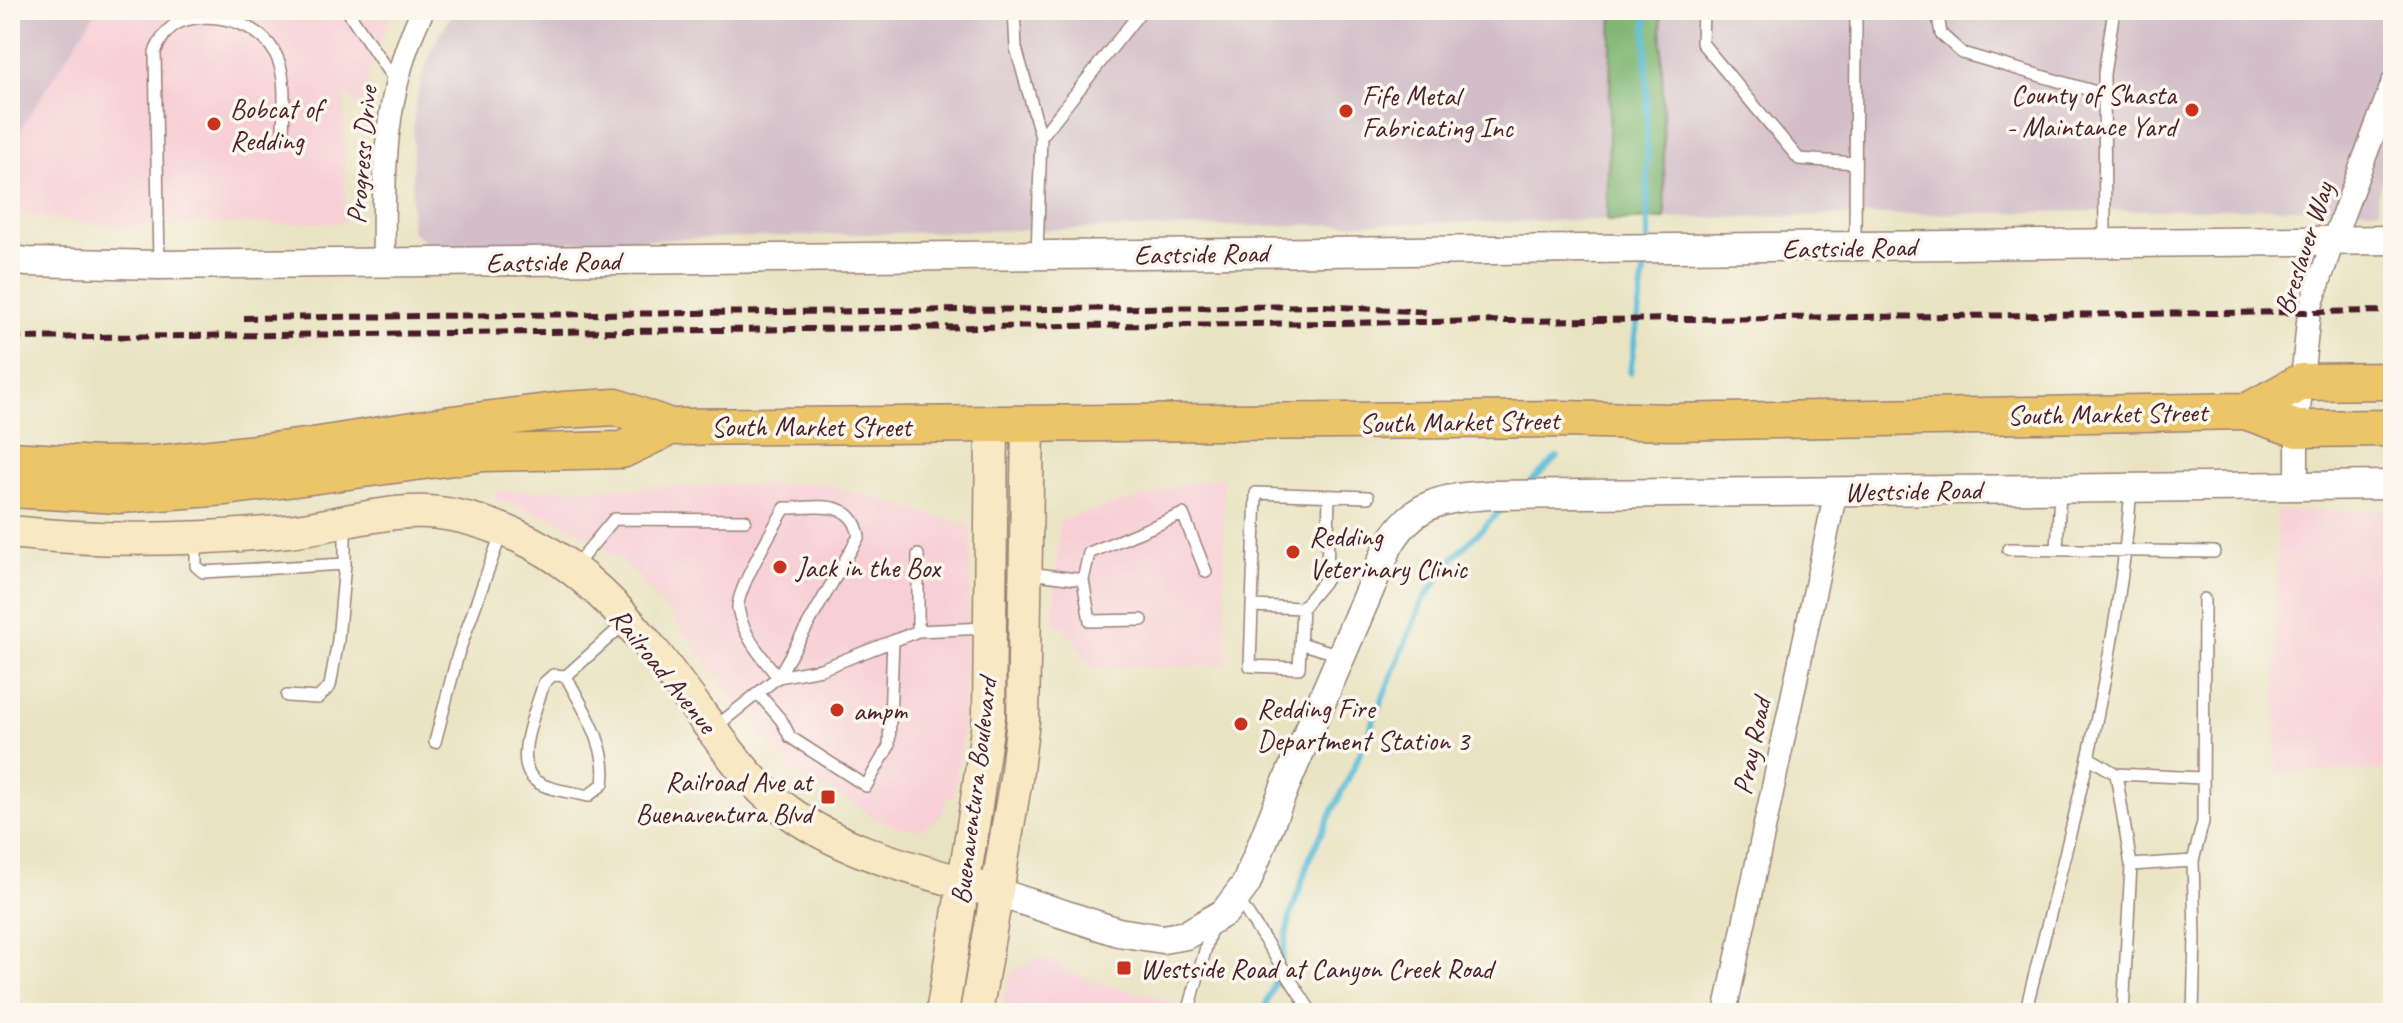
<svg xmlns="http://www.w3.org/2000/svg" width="2403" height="1023" font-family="Caveat,sans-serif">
	<rect width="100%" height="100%" fill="#fbf7ec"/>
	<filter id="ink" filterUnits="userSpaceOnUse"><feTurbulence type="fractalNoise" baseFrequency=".0125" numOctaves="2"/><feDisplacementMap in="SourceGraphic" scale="16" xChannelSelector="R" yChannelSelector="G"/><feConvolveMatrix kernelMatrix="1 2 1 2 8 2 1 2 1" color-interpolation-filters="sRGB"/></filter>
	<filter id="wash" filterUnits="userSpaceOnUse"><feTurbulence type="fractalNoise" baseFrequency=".006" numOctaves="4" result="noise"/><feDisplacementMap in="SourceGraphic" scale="32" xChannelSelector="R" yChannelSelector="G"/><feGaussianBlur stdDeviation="1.8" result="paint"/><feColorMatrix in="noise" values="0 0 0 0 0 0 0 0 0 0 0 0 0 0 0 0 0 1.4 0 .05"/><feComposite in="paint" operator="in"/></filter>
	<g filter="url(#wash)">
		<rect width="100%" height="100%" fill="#e9e3c2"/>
		<!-- built -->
		<path fill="#f7cfd5" d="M96,10H395L373,59L362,109L345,94V223L199,224L121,227L10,214V144Z
			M1223,478L1227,665L1092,668L1063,626L1053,623L1059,527L1061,520L1199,480Z
			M784,484L827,485L856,492L972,526L965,712L954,798H948L939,818L921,829L898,827L870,816L862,808L800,777L759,732L666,610L631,570L588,536L556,519L495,499L497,491Z
			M2393,510V780H2385L2384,771L2276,772L2277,511Z
			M1036,958L1054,961L1074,973L1106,985L1155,996L1202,1013H1001L1005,987L1013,972Z"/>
		<!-- industrial -->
		<path fill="#d2bdc8" d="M10,10H97L10,145Z
			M454,10H2393V150L2377,196L2380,209L2268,208L971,231L429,246L411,230L414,113L421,80L433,47Z"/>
		<!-- forest -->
		<path fill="#81b774" stroke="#666b50" stroke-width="2" d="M1612,10H1661L1665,219L1607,221Z"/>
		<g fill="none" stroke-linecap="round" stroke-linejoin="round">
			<!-- stream -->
			<path stroke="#59bcd7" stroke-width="6" d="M1646,10L1648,242
				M1630,373L1646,257
				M1527,486L1557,457
				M1263,1013L1281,965L1290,917L1310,857L1355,765L1422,602L1454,557L1507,504"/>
		</g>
	</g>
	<g filter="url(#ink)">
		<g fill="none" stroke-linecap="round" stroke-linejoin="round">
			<!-- service casing -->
			<g stroke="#9a8176" stroke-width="14">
				<path id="service" d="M347,10L396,83
					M1014,10L1016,48L1041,137L1037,254
					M1703,10L1702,43L1799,159L1855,163
					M1937,10L1941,34L1962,53L2103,94
					M1041,137L1142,10
					M2105,243L2104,74L2114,10
					M1855,246L1856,10
					M159,264L155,52C160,41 166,29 178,23C210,8 261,23 276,55C288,79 283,110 283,136
					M196,541V566L203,572L345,564L338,640L330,686L318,698L287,696
					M2008,549L2214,552
					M2057,550L2060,491
					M345,564V525
					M575,566L614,519L745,520
					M1029,573L1083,580L1089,553L1183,514L1206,572
					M1083,580L1090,621L1142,620
					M1252,606L1256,493L1368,497
					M1252,606L1302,608L1299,668L1250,666Z
					M1302,608L1327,578L1329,496
					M918,631V555
					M893,641L918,631L986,628
					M1300,643L1340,655
					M566,676C583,709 609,746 603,784L588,796C573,792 552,791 539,783C509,767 537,708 544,683L553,675L566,676L625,623
					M713,729L778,677L859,536C852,498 817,508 785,508C775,525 736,591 738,608C743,636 761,656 778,677L821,669L893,641L889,746L866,786L790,737L782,721L758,693
					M435,742L458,654L501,534
					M2088,757L2116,774L2131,865
					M2116,774L2203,778
					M1238,899L1312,1013
					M1188,1013L1212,925
					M2025,1013C2068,841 2118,666 2131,488
					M2123,1013L2131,865L2193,861
					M2193,1013L2195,937L2193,861L2203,822L2204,599"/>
			</g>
			<!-- minor casing -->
			<g stroke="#9a8176" stroke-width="25">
				<path id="minor" d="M384,262C383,177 383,88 423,10
					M2297,486V429L2309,312L2333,241L2393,82
					M1725,1013L1836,491"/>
			</g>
			<!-- tertiary casing -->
			<g stroke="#9a8176" stroke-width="31">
				<path id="tertiary" d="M10,260L28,262L159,265L2393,240
					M996,892L1118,932L1163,939L1186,935L1225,912L1246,884L1286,784L1388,547C1413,502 1442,498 1490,495L2393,485"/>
			</g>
			<!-- secondary casing -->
			<g stroke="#9a8176" stroke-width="35">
				<path id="secondary" d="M10,532C101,542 197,540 288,531C328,527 368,514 408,512C440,510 473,518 503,530C592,563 649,644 703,717C723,744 744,774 769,796C830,851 918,870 996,892
					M942,1013L975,813L989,716L992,424
					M976,1013L1016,779L1023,720L1028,425"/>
			</g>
			<!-- primary casing -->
			<g stroke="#9a8176" stroke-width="39">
				<path id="primary" d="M2248,411L2301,382L2393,381
					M10,460L98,465L157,464L307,447L444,425L563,410L616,407L670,427L1563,419L1671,422L2245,411L2297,429L2393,428
					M10,489L120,495L226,487L484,453L622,450L670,427"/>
			</g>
			<!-- service -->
			<use href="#service" stroke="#fff" stroke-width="11"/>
			<!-- minor -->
			<use href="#minor" stroke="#fff" stroke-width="22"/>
			<!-- tertiary -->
			<use href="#tertiary" stroke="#fff" stroke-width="28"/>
			<!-- secondary -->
			<use href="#secondary" stroke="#f8e8c3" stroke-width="32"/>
			<!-- primary -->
			<use href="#primary" stroke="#edc569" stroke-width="36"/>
			<!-- rail -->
			<path stroke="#4a1f2b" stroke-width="6" stroke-dasharray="12 6" stroke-linecap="butt" d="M244,318L1322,306L1428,312
				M10,338L2393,311"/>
		</g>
	</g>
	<!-- markers -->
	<g fill="#c8321e" stroke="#fbf7ec" stroke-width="3">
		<circle cx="2192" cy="110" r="8"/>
		<circle cx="1346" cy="111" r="8"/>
		<circle cx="214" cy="124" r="8"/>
		<circle cx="1293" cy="552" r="8"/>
		<circle cx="780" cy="567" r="8"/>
		<circle cx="837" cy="710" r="8"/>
		<circle cx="1241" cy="724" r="8"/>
		<rect x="820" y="789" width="16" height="16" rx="4"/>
		<rect x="1116" y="960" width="16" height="16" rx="4"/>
	</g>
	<g text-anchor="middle" stroke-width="7" stroke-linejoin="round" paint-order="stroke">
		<!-- poi labels -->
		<g font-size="28" fill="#4a1f2b" stroke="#fbf7ec" text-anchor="start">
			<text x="2176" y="104" text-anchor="end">County of Shasta<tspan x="2176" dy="32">- Maintance Yard</tspan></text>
			<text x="1362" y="105">Fife Metal<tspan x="1362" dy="32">Fabricating Inc</tspan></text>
			<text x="230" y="118">Bobcat of<tspan x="230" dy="32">Redding</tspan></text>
			<text x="1309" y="546">Redding<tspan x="1309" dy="32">Veterinary Clinic</tspan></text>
			<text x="796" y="577">Jack in the Box</text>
			<text x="1257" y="718">Redding Fire<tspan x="1257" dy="32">Department Station 3</tspan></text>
			<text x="853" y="720">ampm</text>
			<text x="812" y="791" text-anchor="end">Railroad Ave at<tspan x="812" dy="32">Buenaventura Blvd</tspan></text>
			<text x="1140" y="978">Westside Road at Canyon Creek Road</text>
		</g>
		<!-- street labels -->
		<g font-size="28" fill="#4a1f2b" stroke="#fbf7ec">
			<text transform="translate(361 155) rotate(-85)" y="10">Progress Drive</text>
			<text transform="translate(1849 247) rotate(-1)" y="10">Eastside Road</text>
			<text transform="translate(2303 248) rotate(-72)" y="10">Breslauer Way</text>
			<text transform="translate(1201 253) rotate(-1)" y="10">Eastside Road</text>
			<text transform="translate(553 261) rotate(-1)" y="10">Eastside Road</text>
			<text transform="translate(2107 413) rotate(-1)" y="10">South Market Street</text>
			<text transform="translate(1459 421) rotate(-1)" y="10">South Market Street</text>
			<text x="811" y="436">South Market Street</text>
			<text transform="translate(1913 490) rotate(-1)" y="10">Westside Road</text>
			<text transform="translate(664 670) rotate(51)" y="10">Railroad Avenue</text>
			<text transform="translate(1751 746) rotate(-78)" y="10">Pray Road</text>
			<text transform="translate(973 791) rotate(-83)" y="10">Buenaventura Boulevard</text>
		</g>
	</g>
	<!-- margin -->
	<rect width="2403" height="1023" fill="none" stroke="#fbf7ec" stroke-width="40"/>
</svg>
